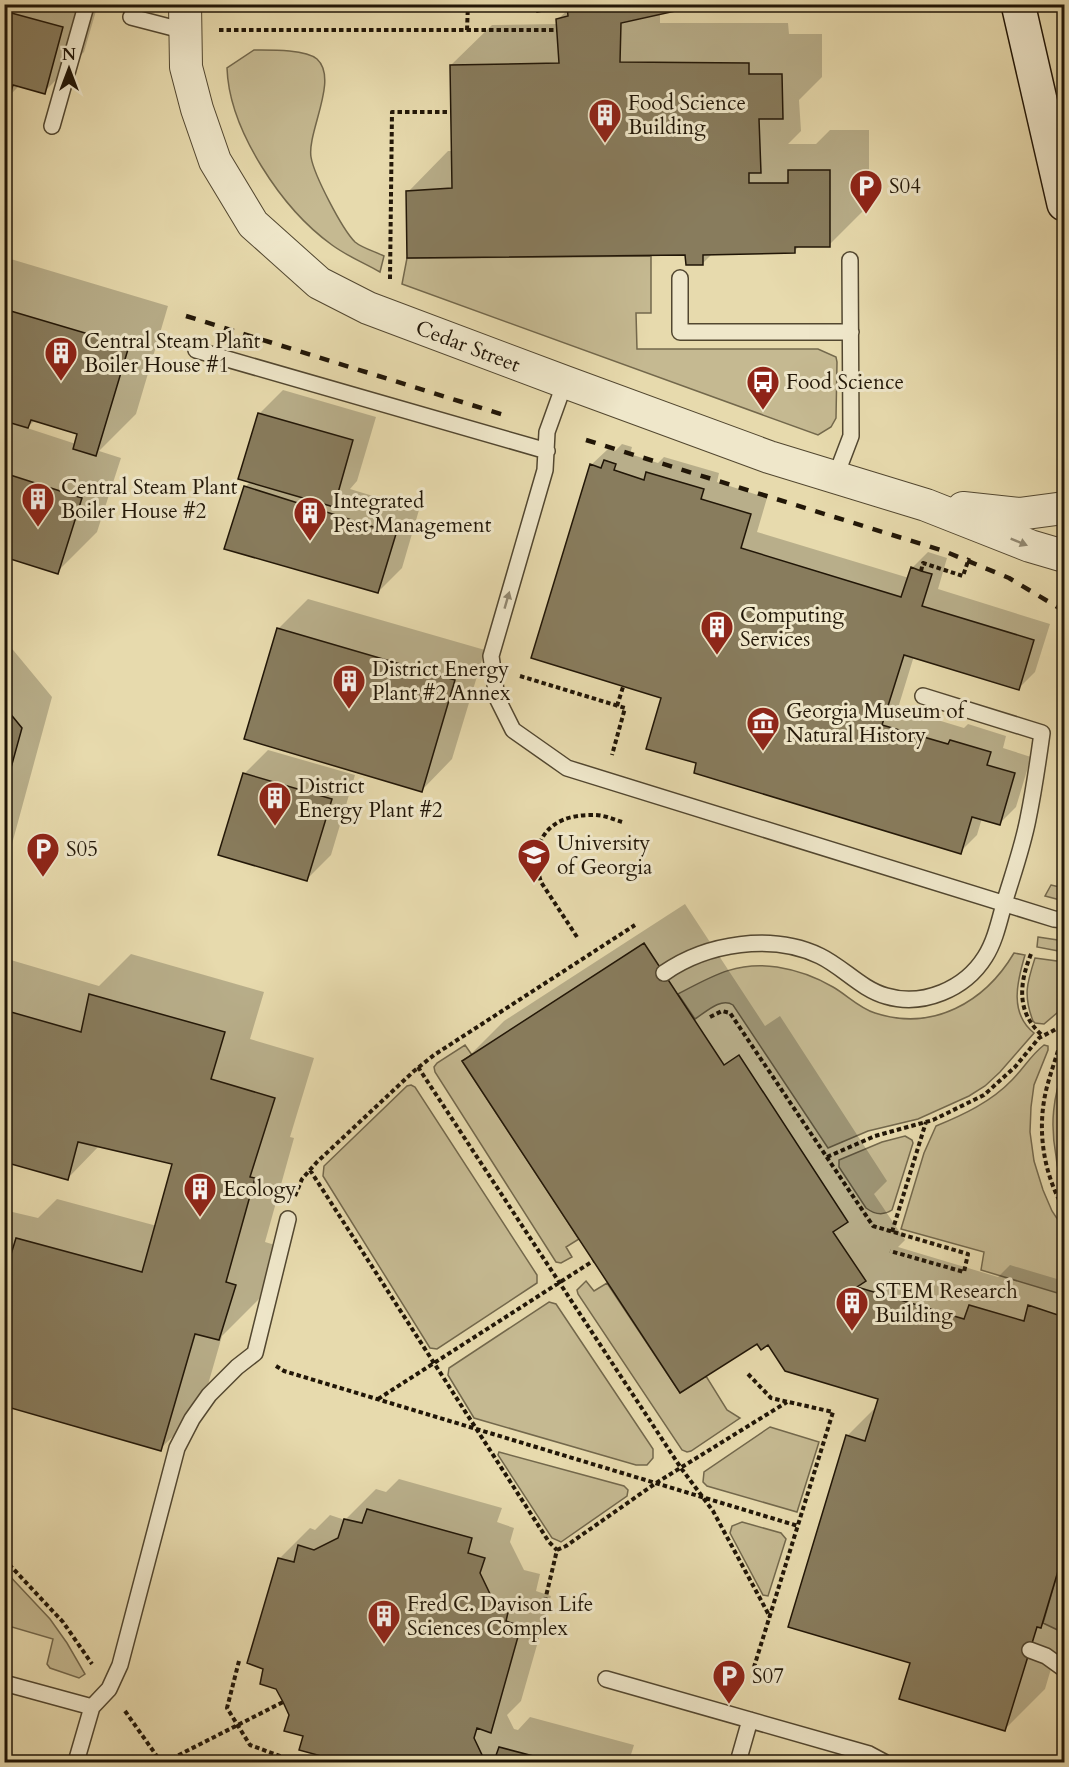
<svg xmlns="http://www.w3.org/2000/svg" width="1069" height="1767" font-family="Cardo,serif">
	<rect width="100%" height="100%" fill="#e7daad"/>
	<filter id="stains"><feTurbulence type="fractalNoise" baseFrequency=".00333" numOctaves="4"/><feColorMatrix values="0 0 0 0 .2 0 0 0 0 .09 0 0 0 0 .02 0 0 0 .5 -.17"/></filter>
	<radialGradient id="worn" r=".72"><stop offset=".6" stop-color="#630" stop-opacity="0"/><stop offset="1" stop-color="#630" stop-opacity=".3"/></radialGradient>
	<!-- green -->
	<path fill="#c5b991" stroke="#73684c" stroke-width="1.5" d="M254,50C269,50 305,49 317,59C339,79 307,132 311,157C314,175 342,229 355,242C362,248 376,252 384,256L380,272C364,263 347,256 332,245C282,209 229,130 227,68Z
		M651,256V313H636L637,349H818L836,357L837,362L836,418L831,427L818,435L402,284L407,258Z
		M1051,885L1064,888V901L1045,896Z
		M1038,937L1064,941V952L1037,947Z
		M1014,953L1025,955C1017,982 1009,1013 1034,1033L1000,1072L985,1086L969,1096L918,1119L868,1131L828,1148L733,1005C721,997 706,1012 695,1019L678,994C712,976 737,961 777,967C796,970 816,977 833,987C847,995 859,1008 875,1013C933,1032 985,1002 1014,953Z
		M1035,958L1064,962V1007L1044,1024L1035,1023L1033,1021C1023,995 1027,983 1035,958Z
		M465,1045L472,1055L462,1061L579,1239L566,1247L572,1257L561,1263L556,1262L435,1072L434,1067L437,1063Z
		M1044,1045L1048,1046V1050L1034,1085L1031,1107L1030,1132L1034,1161L1043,1190L1052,1211L1064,1229V1295L981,1270L984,1252L901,1229L924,1153L936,1126C963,1115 991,1102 1012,1080C1023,1069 1031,1055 1044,1045Z
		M1064,1067V1188C1059,1178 1057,1167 1056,1156C1050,1124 1053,1097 1064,1067Z
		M411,1085L415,1087L537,1275V1283L437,1349L430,1348L323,1176L324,1166L407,1086Z
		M905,1136L912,1140L913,1143L892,1210C883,1216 874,1214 866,1208L839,1167V1160L882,1142Z
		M586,1281L594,1291L607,1283L680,1393L706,1376L727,1410L740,1418L691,1451L687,1452L682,1450L578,1294L577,1290Z
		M549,1302L556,1304L653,1449V1458L647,1465H636L474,1418L448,1375L449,1368Z
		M770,1427L819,1442L797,1512L707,1486L703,1482L704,1472Z
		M499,1452L624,1486L628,1490L627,1496L561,1542L552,1538L498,1455Z
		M742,1522L781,1533L786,1539L768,1596L763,1595L730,1533L732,1526Z
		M1064,1551V1633L1043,1623Z
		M5,1571L50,1619L67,1643L85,1674L79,1678L50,1668L47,1664L53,1639L5,1625Z"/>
	<!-- shadow -->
	<path fill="#0003" fill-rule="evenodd" d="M4,4H98L84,52L44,92L19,86L9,96L4,95Z
		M569,9L660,13V23H788L789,34H822V77L799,100L801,131L788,144H816L830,130H869V205L829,245H800L794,252L713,253L703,263L687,253L408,192L448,151H453L451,65L492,25L558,24V19Z
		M4,257L168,306L136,414L99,451L121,458L97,532L57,572L4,556ZM35,420L79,433L76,444L27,428Z
		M283,390L376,417L357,481L350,489L419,510L402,568L378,592L245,487L251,481L259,414Z
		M622,444L632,447L630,454L658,463L664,457L719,473L717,482L767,498L757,532L909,578L912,568L928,552L947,558L938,589L1050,624L1035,672L1019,688L914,656L898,708L964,728L968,724L1006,736L1003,748L1031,757L1016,807L999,824L982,818L977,835L960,852L663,697L591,465L608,449L615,451Z
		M308,599L485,650L452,759L422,790L278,629Z
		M4,639L52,697L9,855L4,860Z
		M268,750L355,775L331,855L307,879L244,774Z
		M685,904L765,1026L780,1016L887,1181L874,1194L905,1240L898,1247L998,1277L1010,1265L1057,1279L1064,1271V1625L1045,1689L1005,1729L912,1662L847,1436L878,1405L880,1398L768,1343L464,1061L504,1021Z
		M131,954L264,992L250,1039L314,1058L290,1137L294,1138L265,1242L275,1245L259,1299L222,1336L201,1409L160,1449L4,1304V1210L38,1218L57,1199L157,1226L174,1163L100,1145L68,1178L4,1161V958L99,986Z
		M399,1479L502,1508L497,1522L514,1528L510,1542L524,1570L540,1574L536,1591L551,1596L521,1701L507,1715L514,1729L518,1730L530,1717L634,1745L629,1761L633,1762H349L301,1749L304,1735L291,1715L279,1559L310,1528L315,1530L330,1515L345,1520L376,1489L386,1492Z"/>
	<!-- building -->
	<path fill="#887c5d" stroke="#211607" stroke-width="1.5" d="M535,4H707L621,23L620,62L749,63V74H782L783,119H759L761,173H749V183H788V170H830V247H795V253L703,255V265H686L685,255L407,258L406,191L452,188L450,65L559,63L556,19L568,16L567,6L537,12Z
		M4,11L63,27L45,94L13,85L9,98L4,96Z
		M4,309L129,346L96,456L73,449L77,434L31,420L28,428L4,421Z
		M258,413L353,440L334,507L238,479Z
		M604,460L616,464L614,470L644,480L646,472L704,489L701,499L751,514L741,548L901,597L911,567L921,571L932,574L922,606L1034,640L1019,690L904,655L882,725L948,744L950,740L991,752L987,765L1015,773L1000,825L972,817L961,854L694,773L696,763L646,749L661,698L531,658L590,464L601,468Z
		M4,473L82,498L58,574L4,557Z
		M244,486L396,534L378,593L224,549Z
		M277,628L455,680L422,792L244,739Z
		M4,706L22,728L4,793Z
		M243,773L332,799L307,881L218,855Z
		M644,943L724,1065L739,1055L848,1222L833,1232L866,1281L857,1287L964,1319L969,1305L1024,1321L1028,1305L1064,1317V1551L1041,1628L1037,1627L1005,1731L899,1699L910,1663L788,1627L846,1435L865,1441L878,1399L785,1371L768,1345L761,1350L757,1344L680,1393L462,1061Z
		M89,994L225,1032L211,1079L275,1098L250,1177L255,1178L226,1282L236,1285L219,1340L195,1334L161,1451L4,1406V1260L9,1261L16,1238L142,1272L172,1164L78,1142L68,1180L4,1162V1010L81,1032Z
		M367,1509L472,1538L468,1553L485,1558L480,1573L493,1600L510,1604L506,1621L521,1626L491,1733L477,1728L474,1738L484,1759L494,1761L499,1747L556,1762H343L299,1750L303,1736L284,1731L289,1715L283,1702L276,1689L260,1684L263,1669L247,1663L278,1558L294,1562L298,1545L314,1550L338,1538L344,1519L362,1523Z"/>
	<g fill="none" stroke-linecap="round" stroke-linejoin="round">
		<!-- service casing -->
		<g stroke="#524730" stroke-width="18">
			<path id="service" d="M131,17L185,31
				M52,126L86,6
				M680,278V332H851
				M196,350L547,451
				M565,382L547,432L545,470L491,656L497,698L513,730L567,768L1054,919L1064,920
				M835,478L851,436L850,260
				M664,973C707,943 772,933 820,956C843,967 861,989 886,996C923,1007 965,989 985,957C996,940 1000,917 1006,897C1014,871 1023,845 1028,819C1034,790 1038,762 1042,733L923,696
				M1030,1650L1046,1656L1064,1669
				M606,1679L869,1754L884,1762
				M4,1683L92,1707L76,1762
				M92,1707L109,1689L120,1665L177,1448L192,1419L209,1395L237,1367L255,1353L288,1219
				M738,1762L750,1720"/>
		</g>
		<!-- minor casing -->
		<g stroke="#524730" stroke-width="34">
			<path id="minor" d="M185,4L186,67L197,109L215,161L253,224L319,283L368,308L565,382L769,457L926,505L1030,546L1064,556
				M963,508L1019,514L1064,508"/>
		</g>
		<!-- secondary casing -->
		<g stroke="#211607" stroke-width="36">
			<path id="secondary" d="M1018,4L1064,204"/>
		</g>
		<!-- path -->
		<path stroke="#211607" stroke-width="4" stroke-dasharray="4.5 3" stroke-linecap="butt" d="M219,30H557
			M467,30L468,4
			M390,279L392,112H450
			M921,571L923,563L963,576L969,558
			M520,676L625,708L612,755
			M617,706L623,687
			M577,937L541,882C528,841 549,815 591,815C601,814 613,819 622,822
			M1031,954C1019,984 1016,1013 1043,1036
			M710,1017L722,1011L730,1013L873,1226L968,1254L964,1272L890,1251
			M1064,1029C1060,1047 1053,1065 1048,1083C1036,1125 1042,1171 1064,1209
			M418,1067L681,1468L713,1511L770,1617
			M827,1157L875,1136L933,1120L984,1095L1015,1067L1039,1038L1064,1025
			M310,1170L549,1542L557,1550
			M295,1196L302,1179L317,1162L414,1071L434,1055L635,925
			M892,1232L926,1122
			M276,1366L284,1371L798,1526
			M748,1374L771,1398L833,1412L754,1667
			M378,1399L593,1261
			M557,1550L566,1546L656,1483L787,1402
			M4,1559L63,1622L92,1664
			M543,1609L557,1550
			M239,1661L227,1708L250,1745L296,1762
			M125,1711L161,1762
			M165,1762L283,1702"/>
		<!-- service -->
		<use href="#service" stroke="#efe7ca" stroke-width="15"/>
		<!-- minor -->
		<use href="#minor" stroke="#efe7ca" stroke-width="32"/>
		<!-- secondary -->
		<use href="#secondary" stroke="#efe7ca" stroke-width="33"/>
		<!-- rail -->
		<path stroke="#211607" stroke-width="4.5" stroke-dasharray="10 10" stroke-linecap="butt" d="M186,316L507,416
			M586,440L944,551L1009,578L1064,611"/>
	</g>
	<!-- one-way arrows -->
	<defs><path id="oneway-solid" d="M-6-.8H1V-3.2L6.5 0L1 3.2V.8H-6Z" transform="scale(1.5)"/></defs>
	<g fill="#928972">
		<use href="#oneway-solid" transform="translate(1019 542) rotate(22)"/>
		<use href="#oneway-solid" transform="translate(507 600) rotate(-74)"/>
	</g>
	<!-- icons -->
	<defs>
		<g id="building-pin" transform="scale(1.725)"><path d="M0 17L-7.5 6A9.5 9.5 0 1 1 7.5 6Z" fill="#8f2418" stroke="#efe7ca"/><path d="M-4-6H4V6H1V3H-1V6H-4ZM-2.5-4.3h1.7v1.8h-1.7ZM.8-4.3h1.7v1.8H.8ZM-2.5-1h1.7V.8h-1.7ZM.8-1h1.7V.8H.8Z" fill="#fff"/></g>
		<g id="parking-pin" transform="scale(1.725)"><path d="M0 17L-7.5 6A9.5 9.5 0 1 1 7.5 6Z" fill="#8f2418" stroke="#efe7ca"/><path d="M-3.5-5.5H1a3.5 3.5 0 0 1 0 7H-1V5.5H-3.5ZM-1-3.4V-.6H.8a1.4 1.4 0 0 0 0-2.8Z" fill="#fff"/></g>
		<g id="bus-pin" transform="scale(1.725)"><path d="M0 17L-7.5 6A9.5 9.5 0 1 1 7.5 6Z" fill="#8f2418" stroke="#efe7ca"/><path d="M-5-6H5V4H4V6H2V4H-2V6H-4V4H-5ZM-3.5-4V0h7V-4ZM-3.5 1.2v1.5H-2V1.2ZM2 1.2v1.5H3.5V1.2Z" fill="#fff"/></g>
		<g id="museum-pin" transform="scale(1.725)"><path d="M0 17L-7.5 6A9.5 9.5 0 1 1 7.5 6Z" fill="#8f2418" stroke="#efe7ca"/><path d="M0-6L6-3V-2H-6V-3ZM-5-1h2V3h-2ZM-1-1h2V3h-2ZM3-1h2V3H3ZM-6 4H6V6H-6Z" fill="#fff"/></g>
		<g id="university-pin" transform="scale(1.725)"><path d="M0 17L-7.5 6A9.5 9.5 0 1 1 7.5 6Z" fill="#8f2418" stroke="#efe7ca"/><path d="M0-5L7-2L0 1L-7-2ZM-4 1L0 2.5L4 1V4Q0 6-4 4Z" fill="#fff"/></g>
	</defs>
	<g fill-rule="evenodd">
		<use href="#building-pin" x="605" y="115"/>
		<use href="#parking-pin" x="866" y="186"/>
		<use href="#building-pin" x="61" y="353"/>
		<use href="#bus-pin" x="763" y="382"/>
		<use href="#building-pin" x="38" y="499"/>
		<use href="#building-pin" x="310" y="513"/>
		<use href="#building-pin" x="717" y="627"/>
		<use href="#building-pin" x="349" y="681"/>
		<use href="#museum-pin" x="763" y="723"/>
		<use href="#building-pin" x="275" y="798"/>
		<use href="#parking-pin" x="43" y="849"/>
		<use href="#university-pin" x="534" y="855"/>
		<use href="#building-pin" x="200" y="1189"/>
		<use href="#building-pin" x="852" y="1303"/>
		<use href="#building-pin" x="384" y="1616"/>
		<use href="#parking-pin" x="729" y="1676"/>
	</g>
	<g text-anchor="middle" stroke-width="6" stroke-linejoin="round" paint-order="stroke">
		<!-- poi labels -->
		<g font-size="21" fill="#211607" stroke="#efe7ca" text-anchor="start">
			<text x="628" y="110">Food Science<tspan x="628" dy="24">Building</tspan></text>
			<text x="889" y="193">S04</text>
			<text x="84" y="348">Central Steam Plant<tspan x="84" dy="24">Boiler House #1</tspan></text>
			<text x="786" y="389">Food Science</text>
			<text x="61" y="494">Central Steam Plant<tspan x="61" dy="24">Boiler House #2</tspan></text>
			<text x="333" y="508">Integrated<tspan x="333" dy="24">Pest Management</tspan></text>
			<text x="740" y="622">Computing<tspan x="740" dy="24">Services</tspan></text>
			<text x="372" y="676">District Energy<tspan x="372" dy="24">Plant #2 Annex</tspan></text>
			<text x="786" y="718">Georgia Museum of<tspan x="786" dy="24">Natural History</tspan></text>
			<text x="298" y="793">District<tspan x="298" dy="24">Energy Plant #2</tspan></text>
			<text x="557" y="850">University<tspan x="557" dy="24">of Georgia</tspan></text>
			<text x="66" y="856">S05</text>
			<text x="223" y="1196">Ecology</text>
			<text x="875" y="1298">STEM Research<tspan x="875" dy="24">Building</tspan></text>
			<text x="407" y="1611">Fred C. Davison Life<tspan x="407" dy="24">Sciences Complex</tspan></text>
			<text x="752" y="1683">S07</text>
		</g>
		<!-- street labels -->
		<g font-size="21" fill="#211607" stroke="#efe7ca">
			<text transform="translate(468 346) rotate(21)" y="7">Cedar Street</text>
		</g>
	</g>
	<!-- margin -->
	<rect width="1069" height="1767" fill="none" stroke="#e7daad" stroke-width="24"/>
	<rect x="6" y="6" width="1057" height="1755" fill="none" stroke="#211607" stroke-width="3"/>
	<rect x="12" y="12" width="1045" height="1743" fill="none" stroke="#211607" stroke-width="1.5"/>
	<!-- north arrow -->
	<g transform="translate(69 69)" stroke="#efe7ca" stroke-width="4.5" paint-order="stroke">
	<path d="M0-4.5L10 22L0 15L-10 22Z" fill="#211607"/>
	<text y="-9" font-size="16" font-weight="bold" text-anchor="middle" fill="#211607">N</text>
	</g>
	<rect width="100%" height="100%" filter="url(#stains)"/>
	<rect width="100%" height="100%" fill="url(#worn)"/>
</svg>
